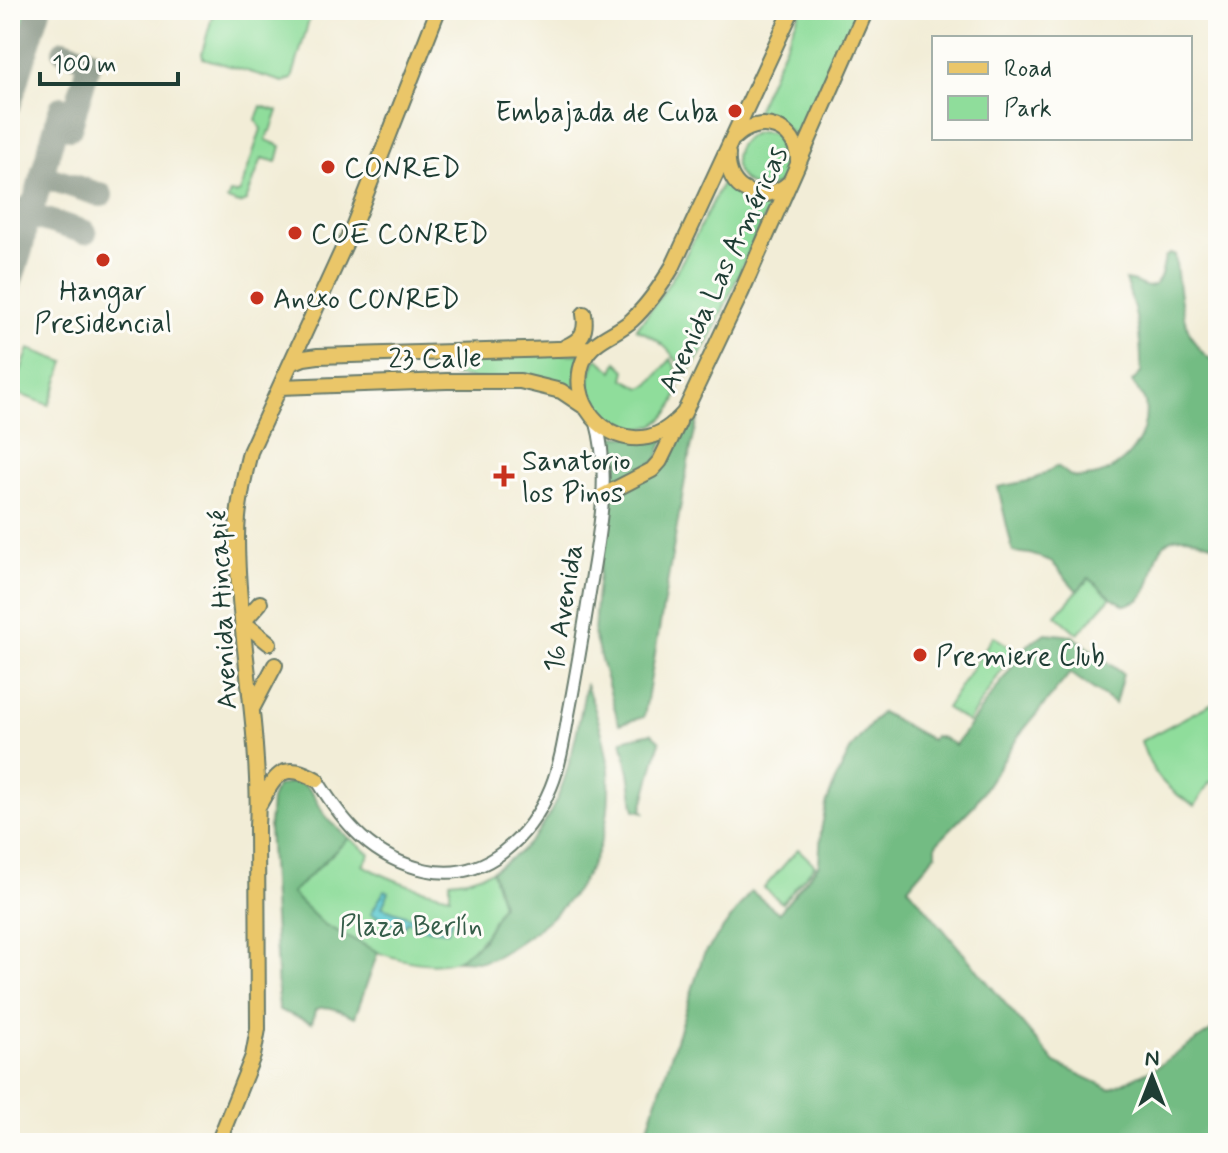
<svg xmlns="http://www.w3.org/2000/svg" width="1228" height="1153" font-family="Mynerve,sans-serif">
	<rect width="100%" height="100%" fill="#fdfcf7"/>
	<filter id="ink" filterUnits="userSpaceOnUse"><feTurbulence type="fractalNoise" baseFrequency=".0125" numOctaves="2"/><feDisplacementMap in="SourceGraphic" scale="16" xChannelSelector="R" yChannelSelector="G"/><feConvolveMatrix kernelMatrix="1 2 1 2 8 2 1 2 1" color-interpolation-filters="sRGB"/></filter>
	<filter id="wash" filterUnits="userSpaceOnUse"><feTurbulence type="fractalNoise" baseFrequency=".006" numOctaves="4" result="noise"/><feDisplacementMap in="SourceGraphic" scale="32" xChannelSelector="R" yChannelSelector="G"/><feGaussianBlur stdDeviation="1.8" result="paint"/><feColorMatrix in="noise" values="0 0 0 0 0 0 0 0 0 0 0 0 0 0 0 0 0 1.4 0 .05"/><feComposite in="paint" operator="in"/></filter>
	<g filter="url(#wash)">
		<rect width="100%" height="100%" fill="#f2edd7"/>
		<!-- green -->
		<path fill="#8fdd9b" stroke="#578d68" stroke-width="2" d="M10,10H29L10,70Z
			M214,10H312L292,79L283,82L203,58L202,53Z
			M801,10H857L799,140C784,126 774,115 752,120Z
			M261,106L278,111L271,131H269L266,140L281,146L277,162L262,158L246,201L239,204L227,200L230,193L235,194L240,192L261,129L256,120Z
			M735 160a28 28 0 1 1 56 0a28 28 0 1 1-56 0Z
			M725,177C742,193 747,202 772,200L710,339L686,377C674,352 660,339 636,329C675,281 698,232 725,177Z
			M29,349L65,362L49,405L13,392Z
			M580,354L575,392L453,376V357Z
			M597,358L613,371L617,362L626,370L624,379L641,388L649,385L671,359C679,372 681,387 675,401C652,457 563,422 597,358Z
			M1089,578L1111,597L1078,634L1056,615Z
			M993,636L1015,650L968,722L946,708Z
			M1216,701L1218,704V783L1210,782L1195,806C1165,789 1151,774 1141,741Z
			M349,838L370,854L363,865C395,882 415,888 450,896V881L467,879L492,871L502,904C491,924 482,945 462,957C427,977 350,946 322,923C311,914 301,903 291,893Z
			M798,849L815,865L782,903L764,888Z"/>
		<!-- forest -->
		<path fill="#73bc83" stroke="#497c5c" stroke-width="2" d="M1170,254H1175C1179,289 1180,347 1218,363V546C1207,543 1192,536 1181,537C1147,538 1160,588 1137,601C1135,602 1127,604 1125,605L1111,597L1089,578L1077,591L1051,561L1030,554L1013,552L998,487L1033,480L1057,466C1062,469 1068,475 1073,477C1075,478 1082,478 1085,477C1120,475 1151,440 1145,403C1144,396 1136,389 1132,382L1141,373C1142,342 1136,309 1125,280C1136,281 1136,283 1144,286C1161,291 1163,267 1165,257Z
			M688,417L698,419L689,457L644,717L619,724L594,635L596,600L608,496L654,473Z
			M607,436L665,437L657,460L609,489Z
			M1045,633L1073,636L1123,674L1115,704L1070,673L1020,734L974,805L936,844V854L908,887L1055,1063L1110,1089L1155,1068L1218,1026V1143H643L703,956L751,891L779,913L819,864L821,831L826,805L835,781L852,747L881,712L932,740L934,736L943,738L955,745L1028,645Z
			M586,685C596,710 604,736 608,762C610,772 609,783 609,793C608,847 583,893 541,926C529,936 497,959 483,961C475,961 466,960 458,960L482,941L502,904L492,871C500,865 510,860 518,853C565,815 575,741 586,685Z
			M651,733L660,741L642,809L644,812L635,810L634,806L629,772L622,740Z
			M292,782C312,783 315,799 324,814C331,823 340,830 349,838L291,893L323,924L378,952L355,1017C343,1013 327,1002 315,1010L312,1023L279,1010L269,827L271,800L276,787Z"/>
		<!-- water -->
		<path fill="#5dcad1" stroke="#3e8482" stroke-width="2" d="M385,890L389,892L382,907L407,916L432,922L437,923L438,916L452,918L448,931L417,928V924L407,921L402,930L371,913Z"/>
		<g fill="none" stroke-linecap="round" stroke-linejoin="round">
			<!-- taxiway -->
			<path stroke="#889586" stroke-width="24" d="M64,51L90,60L70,128
				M10,103L39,10
				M43,170L48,178L101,195
				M12,210L85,232
				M10,283C16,264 32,229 20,212L31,206L35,200L61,108L75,112"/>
		</g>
	</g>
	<g filter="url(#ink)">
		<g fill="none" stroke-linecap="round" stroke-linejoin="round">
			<!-- tertiary casing -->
			<g stroke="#697b6d" stroke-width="15">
				<path id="tertiary" d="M317,780C344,824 373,859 426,870C484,883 530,838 551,787C560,765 564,740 568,717C575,681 581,645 587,608C596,548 613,481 596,421"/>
			</g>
			<!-- primary casing -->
			<g stroke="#697b6d" stroke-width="18">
				<path id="primary" d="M792,10L673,266C661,286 649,304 632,320C617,334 593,339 584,359C566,400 604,446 648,437C663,434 674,424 684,413L741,293L866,10
					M734,138C759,113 799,126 798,163
					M728,154C725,191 762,207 789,183
					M565,347C582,340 587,332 584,314
					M291,363L304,358L318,356L590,348
					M280,387L447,381H520L561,391L585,407
					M602,496L652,470L660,461L679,422
					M243,622L269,643
					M243,622L260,603
					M253,707L275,665
					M259,805C276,775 282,760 317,780
					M218,1143L253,1056L258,1029L257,826C259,799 257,773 255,746C250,677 237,605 237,537C237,508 243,480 250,452L353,227L438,10"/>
			</g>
			<!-- tertiary -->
			<use href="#tertiary" stroke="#fff" stroke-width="11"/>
			<!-- primary -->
			<use href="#primary" stroke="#eac669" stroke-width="14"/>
		</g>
	</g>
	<!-- markers -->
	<g fill="#c8321e" stroke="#fdfcf7" stroke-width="3">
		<circle cx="735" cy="111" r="8"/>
		<circle cx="328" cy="167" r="8"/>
		<circle cx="295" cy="233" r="8"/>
		<circle cx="103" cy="260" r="8"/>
		<circle cx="257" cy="298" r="8"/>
		<path d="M500 464h8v8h8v8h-8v8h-8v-8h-8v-8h8z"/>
		<circle cx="920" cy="655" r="8"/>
	</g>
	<g text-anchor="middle" stroke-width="6" stroke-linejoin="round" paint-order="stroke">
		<!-- poi labels -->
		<g font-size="28" fill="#1f3d34" stroke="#fdfcf7" text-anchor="start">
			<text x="719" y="121" text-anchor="end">Embajada de Cuba</text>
			<text x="344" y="177">CONRED</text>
			<text x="311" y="243">COE CONRED</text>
			<text x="103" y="300" text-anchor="middle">Hangar<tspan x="103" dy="32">Presidencial</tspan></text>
			<text x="273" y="308">Anexo CONRED</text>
			<text x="522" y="470">Sanatorio<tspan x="522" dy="32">los Pinos</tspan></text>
			<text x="936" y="665">Premiere Club</text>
		</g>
		<!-- street labels -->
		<g font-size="28" fill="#1f3d34" stroke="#fdfcf7">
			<text transform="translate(722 269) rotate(-65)" y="10">Avenida Las Américas</text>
			<text transform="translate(435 357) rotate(-1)" y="10">23 Calle</text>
			<text transform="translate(562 608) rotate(-81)" y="10">16 Avenida</text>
			<text transform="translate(221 610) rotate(-93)" y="10">Avenida Hincapié</text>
		</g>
		<!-- park labels -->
		<g font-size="28" fill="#355d49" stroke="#fdfcf7">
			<text x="411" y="935">Plaza Berlín</text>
		</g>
	</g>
	<!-- margin -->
	<rect width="1228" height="1153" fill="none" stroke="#fdfcf7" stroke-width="40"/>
	<!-- legend -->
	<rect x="932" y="36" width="260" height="104" fill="#fdfcf7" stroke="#a4b0a9" stroke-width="2"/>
	<rect x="948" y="62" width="40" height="12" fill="#eac669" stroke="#a4b0a9" stroke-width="2"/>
	<text x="1004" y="76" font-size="24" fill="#1f3d34">Road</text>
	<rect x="948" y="96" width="40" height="24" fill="#8fdd9b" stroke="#a4b0a9" stroke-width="2"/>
	<text x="1004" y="116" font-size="24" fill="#1f3d34">Park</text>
	<!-- north arrow -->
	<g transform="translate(1152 1077)" stroke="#fdfcf7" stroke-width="6" paint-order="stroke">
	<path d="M0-6L14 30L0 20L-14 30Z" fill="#1f3d34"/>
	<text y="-12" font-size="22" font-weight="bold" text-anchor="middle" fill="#1f3d34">N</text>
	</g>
	<!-- scale -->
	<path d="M40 72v12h138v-12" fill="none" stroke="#1f3d34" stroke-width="4"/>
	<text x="52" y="72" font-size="24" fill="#1f3d34" stroke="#fdfcf7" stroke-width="6" paint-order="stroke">100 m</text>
</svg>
